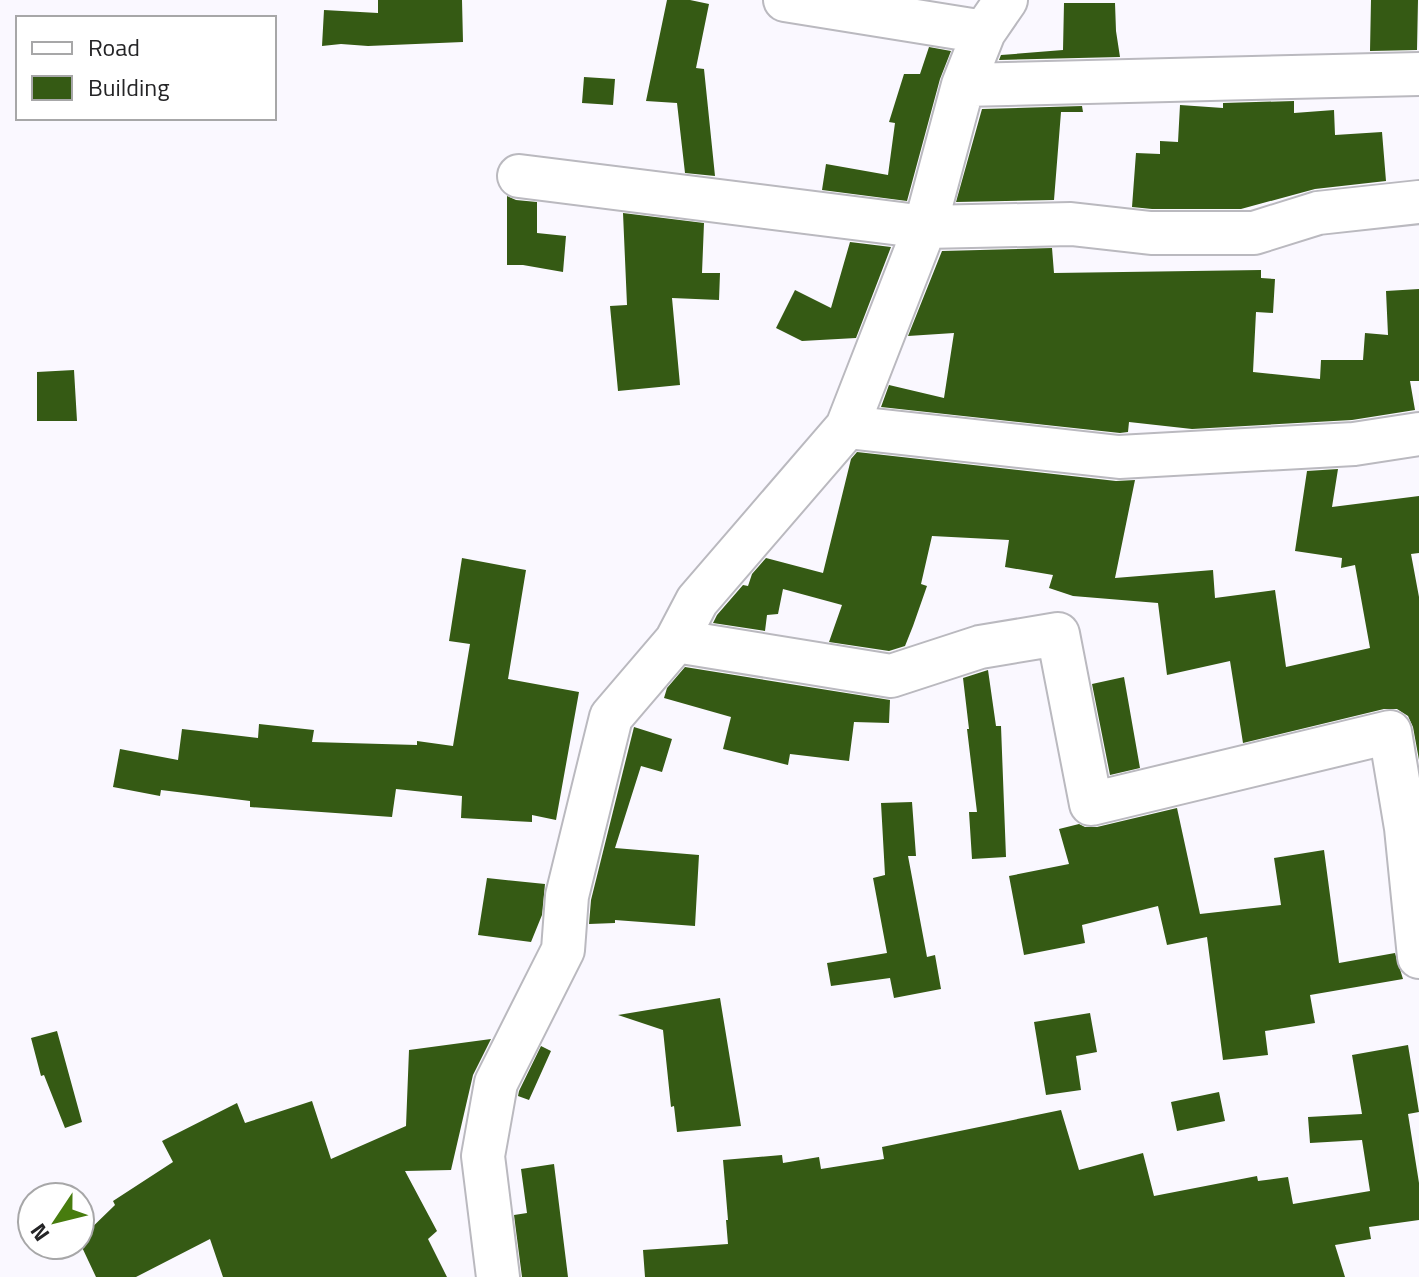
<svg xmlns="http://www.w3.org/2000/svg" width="1419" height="1277" font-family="'Titillium Web',sans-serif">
	<rect width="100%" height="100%" fill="#faf8ff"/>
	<!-- building -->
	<path fill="#355a14" d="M378,0H462L463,42L368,46L341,44L322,46L324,10L378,13Z
		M667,0H690L709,4L696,68L704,69L715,176L685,173L677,103L646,101Z
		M1371,0H1418L1417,50L1370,51Z
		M1064,3H1115L1116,31L1120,57L999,60L1001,55L1063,50Z
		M929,47L951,51L940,79L907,201L822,190L826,164L888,175L895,123L889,122L904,74H920Z
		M584,77L615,79L613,105L582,103Z
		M1294,101V113L1334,110L1335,135L1382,132L1386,181L1315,189L1241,209H1152L1132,207L1136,153L1160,154V141L1178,142L1180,105L1223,108V103Z
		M1082,106L1083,112H1061L1054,200L956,202L982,109Z
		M507,196L516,200L537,202V233L566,236L563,272L523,265H507Z
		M623,213L704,223L702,273H720L719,300L672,298L680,385L618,391L610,306L627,305Z
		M850,242L891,247L856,338L802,341L776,328L795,290L831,308Z
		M1052,248L1054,273L1261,270V278L1275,279L1273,313L1256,312L1253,372L1320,379L1321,360H1363L1365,333L1388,335L1386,291L1419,289V381H1410L1415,410L1352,420L1192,429L1129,422L1128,432L1120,433L881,407L889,385L944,398L954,333L908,336L942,251Z
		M74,370L77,421H37V372Z
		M857,452L1116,481L1135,480L1115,578L1213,570L1215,598L1275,590L1286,667L1370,648L1355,565L1341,568L1342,558L1295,551L1307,471L1338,469L1332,507L1419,496V553L1411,554L1419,597V760L1413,727L1408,716L1397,709H1384L1243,743L1230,661L1167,675L1158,603L1073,596L1049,588L1053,575L1005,567L1009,540L932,536L921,584L927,586L913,626L905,646L889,651L829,642L842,605L783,589L778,614L767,615L765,631L713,623L717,615L743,585L748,586L752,574L766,558L823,573L851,459Z
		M462,558L526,570L508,679L579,692L556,820L532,815V822L461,818L462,796L396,789L392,817L250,807V801L161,790L160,796L113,787L120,749L178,760L182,729L258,738L259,724L314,730L312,742L417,745V741L453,746L470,644L449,641Z
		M685,667L890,700L889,723L854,722L849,761L790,754L788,765L723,749L731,717L664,698L667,688Z
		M988,670L996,726H1001L1006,857L972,859L969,812H977L967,729H969L963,678Z
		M1124,677L1140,768L1110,775L1092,684Z
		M634,727L672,739L662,772L641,766L615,848L699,855L695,926L615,920V923L589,924L591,900Z
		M912,802L916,856H908L927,957L935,955L941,989L894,998L890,978L831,986L827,963L887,953L873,878L885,875L881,803Z
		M1177,808L1200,914L1281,905L1274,858L1324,850L1339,963L1395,953L1403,979L1310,995L1315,1023L1265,1031L1268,1055L1223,1060L1207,937L1167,945L1158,906L1082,925L1085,943L1024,955L1009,876L1069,864L1059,829L1079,824L1085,827H1097Z
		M487,878L545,884L542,915L531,942L478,935Z
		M720,998L741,1126L677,1132L674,1106L671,1107L663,1030L618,1015Z
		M1090,1013L1097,1052L1076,1056L1081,1090L1046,1095L1034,1022Z
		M57,1031L82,1122L65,1128L44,1075L41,1076L31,1038Z
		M491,1039L473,1075L451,1170L405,1171L437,1231L428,1239L447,1277H223L210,1239L136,1277H96L80,1243V1239L115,1205L113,1201L173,1162L162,1141L237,1103L245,1123L312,1101L331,1159L406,1126L409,1050Z
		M1408,1045L1419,1112L1408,1114L1419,1183V1220L1369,1227L1371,1239L1335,1245L1345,1277H645L643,1250L728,1244L726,1220H728L723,1160L782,1155L783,1163L819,1157L821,1169L884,1159L882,1147L1061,1110L1079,1170L1143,1153L1154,1196L1257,1176L1258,1181L1288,1177L1293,1204L1370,1191L1362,1140L1310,1143L1308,1117L1362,1114L1352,1055Z
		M541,1046L551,1051L529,1100L518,1096L519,1091Z
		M1219,1092L1225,1121L1177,1131L1171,1102Z
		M554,1164L568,1277H522L514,1215L527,1213L521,1169Z"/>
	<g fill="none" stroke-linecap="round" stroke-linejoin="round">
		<!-- minor casing -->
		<g stroke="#bab9bf" stroke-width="46">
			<path id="minor" d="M785,0L984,32
				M963,85L1419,74
				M519,176L925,227L1071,224L1151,233H1254L1318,213L1419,202
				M847,427L1119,457L1354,444L1419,434
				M676,641L891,676L980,647L1058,634L1091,804L1390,732L1406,828L1419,957
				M498,1277L483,1156L496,1083L563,950L567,896L611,717L676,641L697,601L847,427L925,227L963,85L984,32L1006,0"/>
		</g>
		<!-- minor -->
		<use href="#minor" stroke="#fff" stroke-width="42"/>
	</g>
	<!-- legend -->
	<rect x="16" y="16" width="260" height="104" fill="#ffffff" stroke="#a7a7a8" stroke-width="2"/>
	<rect x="32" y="42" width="40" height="12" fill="#ffffff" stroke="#a7a7a8" stroke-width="2"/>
	<text x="88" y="56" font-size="24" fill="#242426">Road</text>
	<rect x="32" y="76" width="40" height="24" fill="#355a14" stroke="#a7a7a8" stroke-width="2"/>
	<text x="88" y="96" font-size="24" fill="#242426">Building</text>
	<!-- north arrow -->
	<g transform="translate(56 1221) rotate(235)"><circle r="38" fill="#ffffff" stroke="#a7a7a8" stroke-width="2"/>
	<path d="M0-6L14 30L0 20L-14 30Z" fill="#477c0e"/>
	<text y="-12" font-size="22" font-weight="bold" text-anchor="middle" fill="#242426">N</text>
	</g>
</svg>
